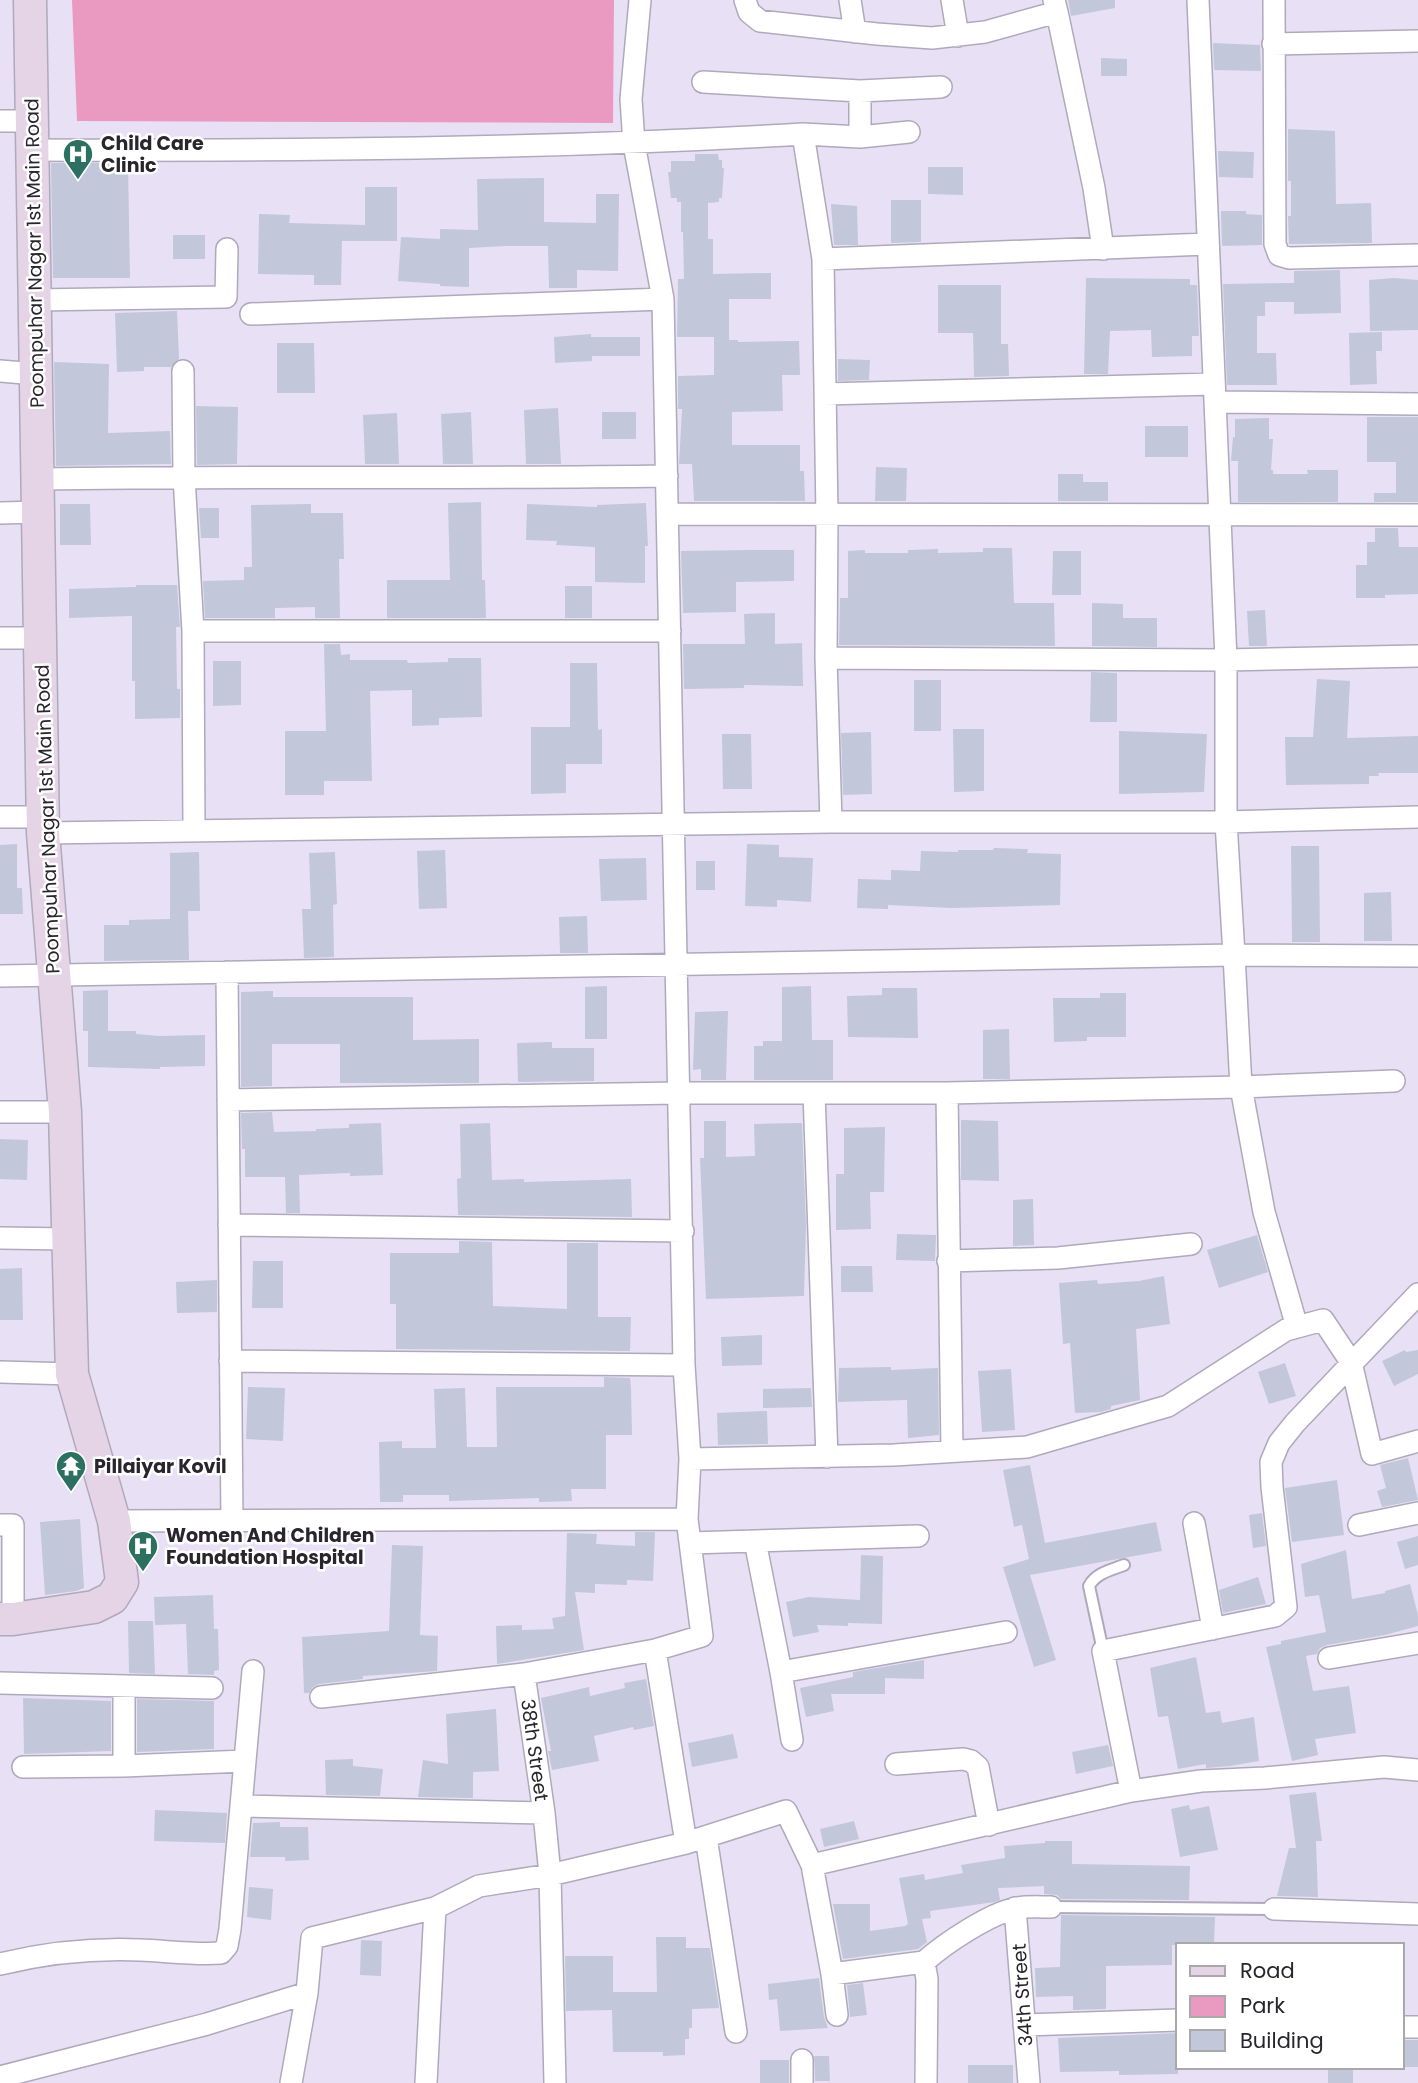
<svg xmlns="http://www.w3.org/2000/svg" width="1418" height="2083" font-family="Poppins,sans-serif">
	<rect width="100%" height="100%" fill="#e8e1f5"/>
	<!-- green -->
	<path fill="#ea99c0" d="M72,0H614L613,123L77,121Z"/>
	<!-- building -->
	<path fill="#c2c7da" d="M1068,0H1115V8L1071,16Z
		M1213,43L1260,45L1261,71L1214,70Z
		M1101,58L1127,59V76H1101Z
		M1288,129L1335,131L1336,204L1371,203L1372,243L1289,244L1288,216H1291V181H1288Z
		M1218,151L1254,152L1253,178L1219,177Z
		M695,154H718L719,160H722V168H724L722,198H719V202L708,203V239H713V274L771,273V299H729V340H738V342L799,341L800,375H782L783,411L732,412V445H800V471H804L805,501H694L692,464H679L682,409H678V376L714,375V337H677L678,279H684L683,232H681V202H677V198H671L668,172H671V161H695Z
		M51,163H128L130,278H53Z
		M928,167H963V195L928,194Z
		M544,178V222L596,223V194H619L618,271L577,270V288H549L548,246H506L469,248V287L440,286V284L398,281L401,237L440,239V229L478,230L477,179Z
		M365,187H397V241H342L341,285H314V275L258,274L259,214L290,215L289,223L365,225Z
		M891,200H921V242L891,243Z
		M831,204L857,206L858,245H834Z
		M1221,211H1246V214L1262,215V245L1222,246Z
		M173,235H205V259H173Z
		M1340,270L1341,313L1294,314V302H1265V316H1257V353H1276L1277,385H1227L1223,284L1294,283V271Z
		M1086,278L1190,279V285H1197L1199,336H1192V356L1152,357L1151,330L1110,331L1108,374H1084Z
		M1394,278L1418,280V330L1370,331L1369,280Z
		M938,285H1001V344H1008L1009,376L974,377L973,333H938Z
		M177,311L179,359L171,367H144V371L117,372L115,313Z
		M1382,332V351H1376L1377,384L1350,385L1349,333Z
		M591,334V337H640V356H592V361L555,363L554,337Z
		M277,343H314L315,393H277Z
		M838,359L870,360L869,380L838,381Z
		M54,362L109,364L108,433L170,431L171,464L56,466Z
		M196,406L238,407L237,464L197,465Z
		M558,408L561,464H526L524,410Z
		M471,412L473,464H443L441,414Z
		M602,412H636V439H602Z
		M397,413L399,464H365L363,415Z
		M1367,417H1418V502H1374V493H1396V462H1367Z
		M1269,418V439H1273L1271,470H1273V474H1308L1307,470H1338V502H1238V461H1231L1233,437H1235V419Z
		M1145,426H1188V457H1145Z
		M876,467L907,468L906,501H875Z
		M1058,474H1083V482H1108V501H1058Z
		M481,502L482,580H485L486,618H387V580H450L448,503Z
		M646,503L648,546H645V583L595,582V547L556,545L557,541L526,540L527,504L597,507V505Z
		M60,504H90L91,545H60Z
		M311,504V513H343L344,559H339L340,618H315V607L275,608V618H205L203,581L244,580V567H252L251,505Z
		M199,508H219V538H201Z
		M1375,528H1398L1399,547H1418V594L1385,595V598H1356V565H1367V542H1375Z
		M983,548H1012L1014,603H1054L1055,646L839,645L840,598H848V551L865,550V553H908V550L938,549V553L983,552Z
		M751,550H794V581L736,582V612L683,613L681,551Z
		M1053,551H1081V595H1052Z
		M136,585H177L180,627H176L177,689H180V718L135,719V681H132V616L69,618V589L136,587Z
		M565,586H592V618H565Z
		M1092,603L1123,604V618H1157V647L1092,646Z
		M1265,610L1267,646H1249L1247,611Z
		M775,613V644L802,643L803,686L744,685V688L684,689L683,644H745L744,614Z
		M324,644H340L341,655L350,654V660H407L408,663L448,662V658H481L482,717L439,718V725L412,726V690L370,691L372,781H324V795H285V731H326Z
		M213,661H241V705L213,706Z
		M570,663H597L598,730L602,729V764H566V793L531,794V727H570Z
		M1091,672L1117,673V722H1090Z
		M1317,679L1350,681L1347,738L1418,736V773H1378L1379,776H1369V784L1286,785L1285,737H1313Z
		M914,680H941V731H914Z
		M953,729H984V791L954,792Z
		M1119,731L1207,734L1204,792L1119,794Z
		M871,732L872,794L843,795L841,733Z
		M722,734H751L752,789H723Z
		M17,844V888H22L23,914H0V845Z
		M747,844L779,845V857L813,858L811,902L777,900V907L745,906Z
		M1291,846H1319L1320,942H1292Z
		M994,848L1028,849L1027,853L1061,854L1060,905L952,908L888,905V909L857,908L858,879L891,880V870L920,871L921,851L958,852V850H993Z
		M445,850L447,908L419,909L417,851Z
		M199,852L200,911H188L189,960L104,961V925H129V920L170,919V853Z
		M335,852L337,904L333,905L334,957L304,958L302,909H311L309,853Z
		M646,858L647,900L601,901L599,859Z
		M696,861H715V890H696Z
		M1391,892L1392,941H1364V893Z
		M587,916L588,953H560L559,917Z
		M607,986V1039H585V987Z
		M811,986L812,1040H833V1080H754V1046H763V1041H782V987Z
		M882,988H917L918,1038L848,1037L847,996L882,995Z
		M108,990V1031H136V1034L159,1036L205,1035V1066L160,1067V1069L88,1067V1031H83V991Z
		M273,991V997H413V1040L479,1039V1083H340V1044H272V1086L241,1087V992Z
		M1100,993H1126V1037H1087V1041L1054,1042L1053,998H1100Z
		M728,1011L726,1080H701V1069L693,1070L695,1012Z
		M1009,1029L1010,1079H983V1030Z
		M552,1042V1048H594V1081L518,1082L517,1043Z
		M272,1112L274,1132L316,1131V1129L349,1128V1124L381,1123L383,1175L350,1176V1173L299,1175L300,1213H286L285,1177H245V1149H242L241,1113Z
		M961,1120L998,1121L999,1181L961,1180Z
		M704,1121H726V1157L755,1156L754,1124L802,1123L806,1225L804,1296L706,1299L700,1158H704Z
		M490,1123L492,1180L524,1179V1182L631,1179L632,1217L458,1215L457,1179L461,1178L460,1124Z
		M885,1127L884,1192H870L871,1229L836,1230V1174H844V1128Z
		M0,1139L28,1140L27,1180L0,1179Z
		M1033,1199L1034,1245L1013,1246V1200Z
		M897,1234L936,1235L935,1261L896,1260Z
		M1257,1235L1268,1272L1219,1288L1207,1250Z
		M459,1241L492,1242L493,1306L567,1309V1243H598V1317H631L630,1351L396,1349V1304H390V1253H459Z
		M253,1261H283V1308H252Z
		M841,1266H872L873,1292H841Z
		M22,1268L23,1320H0V1269Z
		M1164,1276L1170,1324L1136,1329L1140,1400L1111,1406V1409L1101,1412L1075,1413L1070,1343L1063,1344L1059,1283L1097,1280L1098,1284L1139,1281Z
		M217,1280V1312L177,1313L176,1282Z
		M762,1335V1365L722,1366L721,1337Z
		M1405,1350L1406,1352L1418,1350V1374L1394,1386L1382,1361Z
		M1285,1363L1296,1396L1269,1404L1258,1372Z
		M891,1367V1370L938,1368L939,1435L908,1438L907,1400L838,1402L839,1368Z
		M1011,1369L1015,1430L982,1432L978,1371Z
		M604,1377L630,1378L631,1389L632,1435H606V1489H571L572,1501L539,1502V1498L449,1501V1495H403V1502H380L379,1442L402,1441V1448H436L434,1389L465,1388L467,1447H497L496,1387H604Z
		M248,1387L285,1388L283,1441L246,1439Z
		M811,1388L812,1407L763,1408V1389Z
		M767,1411L768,1444L718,1445L717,1413Z
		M1408,1458L1418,1500L1382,1507L1377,1491L1386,1488L1380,1465Z
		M1030,1465L1045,1543L1156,1522L1162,1551L1030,1575L1056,1660L1034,1667L1003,1567L1029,1559L1022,1525L1014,1527L1003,1470Z
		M1337,1480L1344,1535L1292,1542L1285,1488Z
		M1262,1513L1266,1546L1253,1548L1249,1515Z
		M80,1519L84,1588L76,1591L45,1595L40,1522Z
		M635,1532H655L653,1581L627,1580V1585L595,1584V1593L575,1592L584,1650L497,1664L496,1626L522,1625V1630L554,1629L552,1618L565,1616L567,1533L597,1534L596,1544L635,1546Z
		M1418,1536V1565L1405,1569L1397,1542Z
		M392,1545L423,1546L420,1635L438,1636L437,1671L363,1676V1679L319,1684L313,1687L309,1693H304L302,1637L389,1631Z
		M1346,1550L1352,1599L1385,1593V1591L1410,1584L1418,1615V1626L1385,1635L1327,1645L1320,1648L1317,1654L1306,1656L1313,1691L1349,1686L1356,1733L1315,1739L1318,1755L1292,1761L1266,1647L1281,1644V1641L1326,1632L1319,1595L1305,1597L1301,1564Z
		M861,1555L883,1556L882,1624L848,1623V1626L817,1625L819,1632L793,1637L786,1602L809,1597L860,1600Z
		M1258,1577L1266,1604L1223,1613L1219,1590Z
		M213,1595L214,1629H218L219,1670L214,1671V1675L188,1674L186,1624L155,1625L154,1597Z
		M128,1621H153L155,1674L129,1673Z
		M1196,1657L1206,1713L1220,1711L1222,1723L1254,1717L1259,1761L1230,1766L1206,1768V1764L1178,1769L1168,1716L1158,1717L1150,1668Z
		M924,1660V1679L885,1678V1694H831L834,1711L806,1717L800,1688L853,1677V1672Z
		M646,1679L654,1726L634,1730L633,1727L594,1736L599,1761L552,1770L548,1751H551L541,1698L589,1687L590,1696L625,1688L624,1683Z
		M23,1698L111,1701V1751L24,1754Z
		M137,1699L214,1701V1749L137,1752Z
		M496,1709L499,1771L473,1772V1798L418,1797L423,1760L448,1764L446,1714Z
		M733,1734L738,1758L692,1767L688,1743Z
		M1108,1745L1113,1766L1076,1774L1072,1752Z
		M353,1759V1766L383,1769L380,1796L326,1795L325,1760Z
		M1316,1792L1322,1841H1316L1318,1897L1277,1896L1289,1848H1296L1289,1795Z
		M1189,1805L1190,1810L1209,1806L1218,1850L1180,1857L1171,1809Z
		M155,1810L227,1813L225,1843L154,1841Z
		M854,1821L859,1839L824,1847L820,1829Z
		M280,1822V1827H308L309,1860L285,1861V1857H250L253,1823Z
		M1045,1841H1072V1864L1190,1866L1189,1900L1061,1899L1057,1895L1044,1894V1886L998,1888L1000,1900L995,1902L930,1911L931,1918L922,1919L927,1942L918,1949L843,1959L833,1904H870V1931L905,1926L908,1924L899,1878L924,1874L925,1880L963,1873L961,1865L1005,1858L1004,1846L1045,1843Z
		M249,1887L273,1889L271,1920L247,1917Z
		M1061,1915L1215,1917L1214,1945H1172V1965L1106,1966V2009L1073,2010V1996L1036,1997L1035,1968L1060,1967Z
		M656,1937H686V1948H710L719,2008L692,2009V2028H689V2039H685V2055L663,2056V2052H613L612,2010L566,2011L565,1956H613V1992H657Z
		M361,1940L382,1941L381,1976L360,1975Z
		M819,1978L824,2017L828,2028L780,2031L777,1999L769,2000L768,1984Z
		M863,1983L867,2015L850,2017L847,1985Z
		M1178,2033V2074L1119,2075V2071L1060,2072L1058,2038Z
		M1402,2040H1418V2067H1402Z
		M814,2056H829L830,2081H815Z
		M760,2060H789V2083H760Z
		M968,2065H1013V2083H968Z
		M1328,2067H1353V2083H1328Z"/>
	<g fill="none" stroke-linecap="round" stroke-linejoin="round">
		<!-- service casing -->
		<g stroke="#afa9bc" stroke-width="14">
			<path id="service" d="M1103,1651L1089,1586C1096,1573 1111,1570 1124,1565
				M1051,1907L1274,1909"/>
		</g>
		<!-- minor casing -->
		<g stroke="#afa9bc" stroke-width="24">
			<path id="minor" d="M745,0L749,12L760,21L877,34L932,38L985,32L1057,12L1054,0
				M850,0L855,32
				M952,0L958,36
				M1198,0L1226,660V822L1234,955L1418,956
				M1274,0L1275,244L1279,255L1289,258L1418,255
				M1057,12L1094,188L1103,249
				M1273,44L1418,41
				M703,82L860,91V137
				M860,91L941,87
				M0,121H31
				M803,134L860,137L909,132
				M31,150C289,151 546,149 803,134L823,259L827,516L826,658L831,822
				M823,259L1207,244
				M35,300L226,297L227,249
				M251,314L663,299
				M0,371L36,374
				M183,371L184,477L193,631L194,831
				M825,394L1213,384
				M1215,402L1418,404
				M38,479C248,476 457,479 667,476
				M0,513L39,512
				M668,514L1418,515
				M193,631H670
				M0,638H41
				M826,658L1226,660L1418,656
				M0,817H43
				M43,833L831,822H1226L1418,817
				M227,972L232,1522
				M0,976L1234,955L1241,1087L1264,1212L1297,1327
				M814,1093L827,1457
				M947,1093L952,1451
				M228,1100L678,1093H947L1241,1087L1394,1081
				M0,1112H65
				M229,1225L683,1231
				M0,1238L69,1239
				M948,1261L1058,1258L1191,1244
				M230,1361L684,1365
				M0,1372L72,1374
				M690,1459L894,1455L1027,1447L1168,1406L1286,1330L1323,1320L1351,1362L1372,1454L1418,1441
				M114,1521L687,1519
				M1194,1523L1213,1629
				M0,1525H13V1619
				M1359,1525L1418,1513
				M918,1536L755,1541L781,1672L1006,1632
				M691,1543L755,1541
				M655,1650L686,1843
				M1329,1658L1418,1643
				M781,1672L792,1740
				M0,1683L212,1688
				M321,1697L524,1674
				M896,1764L963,1759L971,1761L978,1767L989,1825
				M124,1766V1686
				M23,1767L124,1766L245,1761
				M1131,1791L1103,1651L1275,1616L1286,1607L1272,1487L1271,1462L1279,1443L1295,1423L1418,1294
				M241,1806L253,1671
				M706,1837L736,2032
				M812,1865L832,1974L837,2015
				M1015,1908L1029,2083
				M1274,1909L1418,1914
				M0,1964C46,1953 93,1948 140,1950C167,1951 194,1955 221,1953L227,1946L230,1929L241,1806L544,1813
				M832,1974L924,1962
				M1024,2025L1178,2020
				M1402,2027H1418
				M0,2077L207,2024L307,1993
				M291,2083L307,1993L312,1938L435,1908L479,1886L550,1875L686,1843L786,1811L812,1865L1131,1791L1201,1781L1265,1778L1384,1767L1418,1770
				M426,2083L435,1908
				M555,2083L550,1875L544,1813L524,1674L655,1650L702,1636L687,1519L690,1459L684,1365L663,299L634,144L631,99L640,0
				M802,2083V2060
				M926,2083L927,1979L924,1962C944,1944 990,1913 1017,1908C1027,1906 1040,1907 1051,1907"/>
		</g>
		<!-- secondary casing -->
		<g stroke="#afa9bc" stroke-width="35">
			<path id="secondary" d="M0,1619H13L94,1607L112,1598L122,1582L114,1521L72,1374L65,1112L43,833L30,0"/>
		</g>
		<!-- service -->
		<use href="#service" stroke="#fff" stroke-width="10"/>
		<!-- minor -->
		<use href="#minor" stroke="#fff" stroke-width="21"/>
		<!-- secondary -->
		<use href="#secondary" stroke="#e4d4e5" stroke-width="32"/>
	</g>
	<!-- icons -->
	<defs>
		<g id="hospital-pin" transform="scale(1.575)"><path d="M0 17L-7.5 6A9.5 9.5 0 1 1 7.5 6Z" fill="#2c7062" stroke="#fff"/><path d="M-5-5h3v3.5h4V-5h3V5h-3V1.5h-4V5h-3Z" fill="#fff"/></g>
		<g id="temple-pin" transform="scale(1.575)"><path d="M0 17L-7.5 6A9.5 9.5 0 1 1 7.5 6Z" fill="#2c7062" stroke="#fff"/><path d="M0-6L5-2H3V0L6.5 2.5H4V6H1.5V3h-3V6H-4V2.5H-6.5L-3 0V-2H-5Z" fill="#fff"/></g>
	</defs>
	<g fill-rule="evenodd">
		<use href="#hospital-pin" x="78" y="154"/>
		<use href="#temple-pin" x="71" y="1466"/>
		<use href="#hospital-pin" x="143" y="1546"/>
	</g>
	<g text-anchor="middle" stroke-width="5" stroke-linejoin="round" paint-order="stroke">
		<!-- poi labels -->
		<g font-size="19" font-weight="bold" fill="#28252d" stroke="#fff" text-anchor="start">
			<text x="101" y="150">Child Care<tspan x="101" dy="22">Clinic</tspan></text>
			<text x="94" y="1473">Pillaiyar Kovil</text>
			<text x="166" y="1542">Women And Children<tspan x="166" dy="22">Foundation Hospital</tspan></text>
		</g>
		<!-- street labels -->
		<g font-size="19" fill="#28252d" stroke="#fff">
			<text transform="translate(34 253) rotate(-91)" y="7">Poompuhar Nagar 1st Main Road</text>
			<text transform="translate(47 819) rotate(-92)" y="7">Poompuhar Nagar 1st Main Road</text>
			<text transform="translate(535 1750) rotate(82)" y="7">38th Street</text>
			<text transform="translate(1022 1995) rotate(-94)" y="7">34th Street</text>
		</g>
	</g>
	<!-- legend -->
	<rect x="1176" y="1943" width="228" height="126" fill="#ffffff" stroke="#a9a8ab" stroke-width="2"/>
	<rect x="1190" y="1966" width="35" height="10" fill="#e4d4e5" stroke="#a9a8ab" stroke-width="2"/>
	<text x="1240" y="1978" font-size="21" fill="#28252d">Road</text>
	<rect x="1190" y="1996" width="35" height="21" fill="#ea99c0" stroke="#a9a8ab" stroke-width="2"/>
	<text x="1240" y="2013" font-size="21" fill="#28252d">Park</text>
	<rect x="1190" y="2030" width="35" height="21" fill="#c2c7da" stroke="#a9a8ab" stroke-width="2"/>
	<text x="1240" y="2048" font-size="21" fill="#28252d">Building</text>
</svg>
